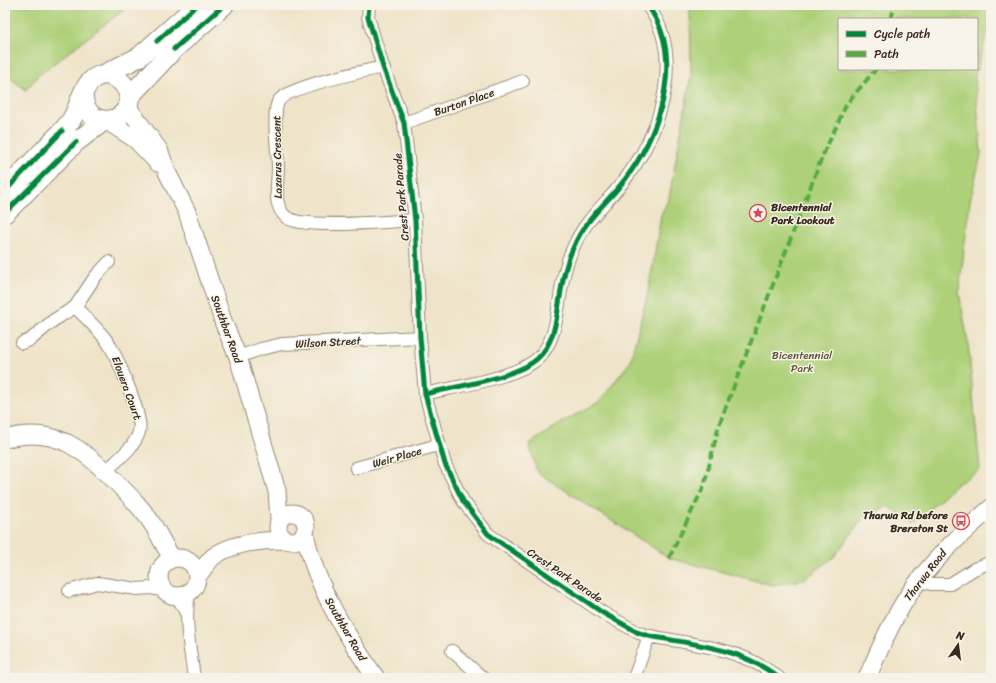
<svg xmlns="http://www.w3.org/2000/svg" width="996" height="683" font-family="Sriracha,sans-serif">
	<rect width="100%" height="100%" fill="#f7f3e8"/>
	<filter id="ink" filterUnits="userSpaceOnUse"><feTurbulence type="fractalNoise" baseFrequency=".025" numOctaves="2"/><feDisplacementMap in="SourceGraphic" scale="8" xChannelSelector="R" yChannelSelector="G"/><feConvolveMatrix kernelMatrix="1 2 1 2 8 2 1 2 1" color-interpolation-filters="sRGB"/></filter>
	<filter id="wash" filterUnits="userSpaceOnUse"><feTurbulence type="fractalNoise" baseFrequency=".012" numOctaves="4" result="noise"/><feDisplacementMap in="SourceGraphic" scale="16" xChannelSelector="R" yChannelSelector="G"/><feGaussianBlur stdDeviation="0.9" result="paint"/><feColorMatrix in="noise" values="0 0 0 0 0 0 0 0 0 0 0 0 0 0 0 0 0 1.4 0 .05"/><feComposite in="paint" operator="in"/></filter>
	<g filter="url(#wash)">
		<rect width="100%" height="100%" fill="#efe4c9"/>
		<!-- green -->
		<path fill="#add078" stroke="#747d4b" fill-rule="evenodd" d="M5,5H130L39,75L26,90L5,74Z
			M690,5H991V20L975,76L981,154L970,201L959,292L968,342L980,470L957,484L913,524L888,506L865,516L833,558L803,580L772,585L669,558L537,472L529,444L566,420L599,402L630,362L649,288L661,215L669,198L691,76ZM839,19H977V69H839Z"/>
	</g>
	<g filter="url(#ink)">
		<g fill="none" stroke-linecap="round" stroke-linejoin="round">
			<!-- street casing -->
			<g stroke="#958774" stroke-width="14">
				<path id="street" d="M369,5L368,17L383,67L404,123L415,220L420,337L425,394L445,464L463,501L488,534L603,613L639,633L649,636C696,645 740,647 779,678
					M383,67C365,71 285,87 278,102C272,115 278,152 278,168C278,184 272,205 286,217C302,230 390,221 415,220
					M404,123L523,81
					M75,307C86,318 98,329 107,341C116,354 144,418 139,432C135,447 117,460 106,471
					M22,343L30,340L54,320L75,307L95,277L109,262
					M238,357L261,349L282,344L420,337
					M425,394C453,387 516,378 537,359C560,339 557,299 565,271C567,263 570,254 574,246C586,217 612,199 629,174C662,128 685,54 647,5
					M356,468L438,445
					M919,580L931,584H950L974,569L991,562
					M69,591L97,583L137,589L151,588L167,591
					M189,592C184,624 190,646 194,678
					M177,596L186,613
					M452,651L483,678
					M634,678L649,636"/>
			</g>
			<!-- secondary casing -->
			<g stroke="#958774" stroke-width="19">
				<path id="secondary" d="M127,106L159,150L167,172L187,212L224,324L238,357L277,491L279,519
					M107,121L135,139L158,163
					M5,439C54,425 84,449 117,483C130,496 143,509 153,525C160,536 165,548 173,559
					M278 527a14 14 0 1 1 28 0a14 14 0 1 1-28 0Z
					M305,533C315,585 346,635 376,678
					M159 577a19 19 0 1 1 38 0a19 19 0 1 1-38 0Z
					M197,577C202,571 207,562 213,557C232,542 263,540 286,540
					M867,678C882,644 897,608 920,579C941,552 965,530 991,508"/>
			</g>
			<!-- primary casing -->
			<g stroke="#958774" stroke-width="21">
				<path id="primary" d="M103,75L139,57L197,5
					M129,97L174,49L224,5
					M5,191C19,176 33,161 47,147C56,137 67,128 73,117C80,105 81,89 93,79C107,68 127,81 129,97C131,124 85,133 83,94
					M5,213L76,142L104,121"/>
			</g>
			<!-- street -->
			<use href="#street" stroke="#fff" stroke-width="12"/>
			<!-- secondary -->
			<use href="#secondary" stroke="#fff" stroke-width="17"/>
			<!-- primary -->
			<use href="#primary" stroke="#fff" stroke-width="19"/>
			<!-- quiet -->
			<path stroke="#55ab43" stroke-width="4" stroke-dasharray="8 4" stroke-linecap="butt" d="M891,19L895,5
				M669,558L704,486L719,425L822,157L847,103L876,69"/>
			<!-- cycleway casing -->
			<g stroke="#f7f3e8" stroke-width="8">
				<path id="cycleway" d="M369,5L368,17L383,67L404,123L415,220L420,337L425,394L445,464L463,501L488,534L603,613L639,633L649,636C696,645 740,647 779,678
					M157,41L197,5
					M174,49L224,5
					M5,191L62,131
					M5,213L76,142
					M425,394C453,387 516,378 537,359C560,339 557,299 565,271C567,263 570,254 574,246C586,217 612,199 629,174C662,128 685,54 647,5"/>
			</g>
			<!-- cycleway -->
			<use href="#cycleway" stroke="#00873e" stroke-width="5"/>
		</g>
	</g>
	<!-- icons -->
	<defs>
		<g id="sight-ring" transform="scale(0.9)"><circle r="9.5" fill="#f7f3e8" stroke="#d1495b" stroke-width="1.5"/><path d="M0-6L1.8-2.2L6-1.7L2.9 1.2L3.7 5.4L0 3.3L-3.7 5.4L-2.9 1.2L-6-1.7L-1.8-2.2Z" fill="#d1495b"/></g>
		<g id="bus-ring" transform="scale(0.9)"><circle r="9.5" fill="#f7f3e8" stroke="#d1495b" stroke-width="1.5"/><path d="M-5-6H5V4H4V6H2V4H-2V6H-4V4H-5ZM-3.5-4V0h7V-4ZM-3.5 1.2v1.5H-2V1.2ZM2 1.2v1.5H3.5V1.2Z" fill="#d1495b"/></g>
	</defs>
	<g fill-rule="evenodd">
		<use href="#sight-ring" x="758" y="213"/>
		<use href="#bus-ring" x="961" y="521"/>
	</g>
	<g text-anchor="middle" stroke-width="3" stroke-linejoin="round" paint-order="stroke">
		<!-- street labels -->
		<g font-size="11" fill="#3b2a1e" stroke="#f7f3e8">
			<text transform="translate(464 102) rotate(-19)" y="4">Burton Place</text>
			<text transform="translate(277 157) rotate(-91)" y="4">Lazarus Crescent</text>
			<text transform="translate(401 197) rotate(-95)" y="4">Crest Park Parade</text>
			<text transform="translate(227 329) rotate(70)" y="4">Southbar Road</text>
			<text transform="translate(328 342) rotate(-3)" y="4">Wilson Street</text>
			<text transform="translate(127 388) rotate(70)" y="4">Elouera Court</text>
			<text transform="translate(397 457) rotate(-16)" y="4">Weir Place</text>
			<text transform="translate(565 575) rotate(34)" y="4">Crest Park Parade</text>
			<text transform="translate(925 575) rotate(-52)" y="4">Tharwa Road</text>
			<text transform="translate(346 629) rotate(60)" y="4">Southbar Road</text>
		</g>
		<!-- poi labels -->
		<g font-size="11" font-weight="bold" fill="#3b2a1e" stroke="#f7f3e8" text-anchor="start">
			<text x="771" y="211">Bicentennial<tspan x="771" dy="13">Park Lookout</tspan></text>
			<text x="948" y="519" text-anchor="end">Tharwa Rd before<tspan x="948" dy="13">Brereton St</tspan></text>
		</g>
		<!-- park labels -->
		<g font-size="11" fill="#585434" stroke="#f7f3e8">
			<text x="802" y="359">Bicentennial<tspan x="802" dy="13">Park</tspan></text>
		</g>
	</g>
	<!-- margin -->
	<rect width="996" height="683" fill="none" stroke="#f7f3e8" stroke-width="20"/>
	<!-- legend -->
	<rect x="838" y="18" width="140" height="52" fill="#f7f3e8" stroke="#aca397"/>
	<rect x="846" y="31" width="20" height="6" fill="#00873e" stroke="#aca397"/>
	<text x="874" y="38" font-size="12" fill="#3b2a1e">Cycle path</text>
	<rect x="846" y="51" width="20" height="6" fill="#55ab43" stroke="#aca397"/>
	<text x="874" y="58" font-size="12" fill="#3b2a1e">Path</text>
	<!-- north arrow -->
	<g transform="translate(958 645) rotate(14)" stroke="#f7f3e8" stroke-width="3" paint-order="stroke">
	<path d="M0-3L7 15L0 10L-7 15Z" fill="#3b2a1e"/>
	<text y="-6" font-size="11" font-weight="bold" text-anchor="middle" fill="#3b2a1e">N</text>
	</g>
</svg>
